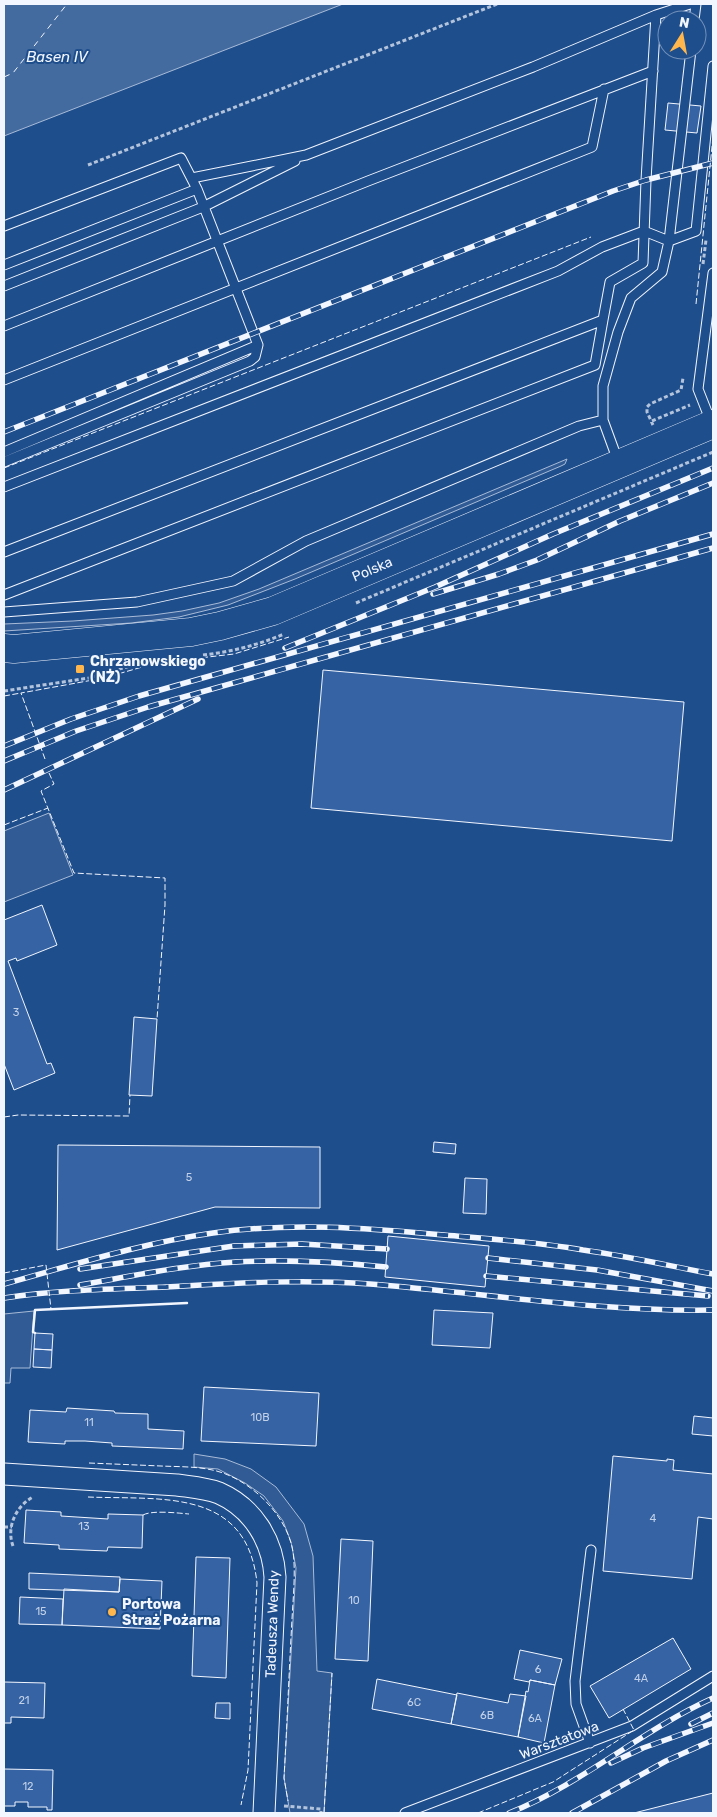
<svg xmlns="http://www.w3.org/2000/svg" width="717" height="1817" font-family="Rubik,sans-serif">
	<rect width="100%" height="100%" fill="#1f4e8c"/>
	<!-- built -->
	<path fill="#305b95" stroke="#a8bbd7" d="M567,459L565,464L561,466L295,579L228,605L179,617L131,623L4,631V624L73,621L153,615L182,611L219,603L259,589Z
		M49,813L73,875L4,902V831Z
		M34,1311L30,1368H11L10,1383H4V1314Z
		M194,1454L225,1459L251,1469L276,1487L304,1524L313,1556L317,1671L332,1673L324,1813H290L284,1778L296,1568L291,1542L283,1521L264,1496L245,1483L218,1469L194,1467Z"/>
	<!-- water -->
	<path fill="#446ba0" stroke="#a8bbd7" d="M4,4H343L4,136Z"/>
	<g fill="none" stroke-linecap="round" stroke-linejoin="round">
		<!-- ferry -->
		<path stroke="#f2f6ff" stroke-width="1" stroke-dasharray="6 5" stroke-linecap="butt" d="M4,77L13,73L67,4"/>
	</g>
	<!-- building -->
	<path fill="#3563a3" stroke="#f2f6ff" d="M668,103L701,106L697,133L665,130Z
		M323,670L684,702L672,841L311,808Z
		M42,905L57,945L17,961L16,958L8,961L47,1064L51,1063L55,1073L14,1090L4,1064V920Z
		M134,1017L157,1019L152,1096L129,1095Z
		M434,1142L456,1144L455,1154L433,1152Z
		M58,1145L320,1147V1208L215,1207L57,1250Z
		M465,1178L487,1179L486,1214L463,1213Z
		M388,1236L489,1246L485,1287L385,1277Z
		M434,1310L493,1313L490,1348L432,1345Z
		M35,1333L53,1334L52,1350L34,1349Z
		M34,1349L52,1350L51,1368L33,1367Z
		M204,1387L319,1393L316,1446L201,1441Z
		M67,1408L114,1411L115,1413L148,1414V1429L184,1431L183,1449L112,1446V1443L85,1441H65V1444L28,1442L30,1410L66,1412Z
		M694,1416L713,1418V1436L692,1434Z
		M613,1456L667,1461V1459L674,1460L673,1470L713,1474V1519L698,1517L692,1579L603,1571Z
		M26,1510L61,1512V1516L108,1519V1514L143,1515L142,1548L108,1547L107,1551L59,1549V1545L24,1543Z
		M341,1539L373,1541L368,1661L335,1659Z
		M196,1557L230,1558L226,1678L192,1676Z
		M29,1573L120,1577L119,1592L29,1589Z
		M120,1579L162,1581L160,1629L62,1625L64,1589L119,1592Z
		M20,1597L63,1599L62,1625L19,1624Z
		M673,1638L691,1669L609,1718L590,1686Z
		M520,1650L562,1659L555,1685L530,1680L529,1682L514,1679Z
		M377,1679L457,1695L451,1724L372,1709Z
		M530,1680L555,1685L544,1743L518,1737L526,1691L528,1692Z
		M4,1682L45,1683L44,1718L11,1717V1723H4Z
		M457,1693L508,1703L510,1694L526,1696L518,1737L451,1724Z
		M216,1703H230V1719L215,1718Z
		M4,1769L53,1770L52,1810H47V1807H28V1802H15V1806H4Z
		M713,1793V1813H634Z"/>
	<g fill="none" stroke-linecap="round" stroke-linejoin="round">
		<!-- service casing -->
		<g stroke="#f2f6ff" stroke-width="11">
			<path id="service" d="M656,15L690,4
				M694,20L696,4
				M4,226L181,158L197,189L258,345L255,357L250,361L4,462
				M4,265L197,189
				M4,286L203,207L295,161
				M4,326L368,181L653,71
				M4,380L592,147L604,89
				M711,422L698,389L713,273
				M4,452L258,345
				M618,461L603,420V386L618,332L631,298L662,272L669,241L691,50
				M4,487L558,271L602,247L644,231L669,241L696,231L713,66
				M4,552L603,320L610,282L643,263L646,180L656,15L533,67L306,155L192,178
				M4,595L595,365L603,320
				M4,612L137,602L233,581L306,541L579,426L603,420
				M590,1743L576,1704L575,1681L591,1550
				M405,1813L632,1726L713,1676"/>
		</g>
		<!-- tertiary casing -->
		<g stroke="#f2f6ff" stroke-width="23">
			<path id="tertiary" d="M4,1474L177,1485C191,1487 206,1488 219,1493C253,1508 273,1541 275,1577L264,1813"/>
		</g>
		<!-- trunk casing -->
		<g stroke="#f2f6ff" stroke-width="29">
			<path id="trunk" d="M4,648L14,649L191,632L220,626L273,611L713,424"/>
		</g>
		<!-- path -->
		<path stroke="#b3c4dc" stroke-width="3" stroke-dasharray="4 2.5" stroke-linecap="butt" d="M88,165L497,4
			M703,264L706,240
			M652,421L690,405
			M653,425L647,412V407L650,404L681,390L683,378
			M356,603L713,452
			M203,655C231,652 258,645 284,634
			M4,691L89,678L147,661
			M4,1527H12
			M13,1546C6,1527 16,1506 33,1497
			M284,1806L321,1809V1813"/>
		<!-- service -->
		<use href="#service" stroke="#1f4e8c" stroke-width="9"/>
		<!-- tertiary -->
		<use href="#tertiary" stroke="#1f4e8c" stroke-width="21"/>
		<!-- trunk -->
		<use href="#trunk" stroke="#1f4e8c" stroke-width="28"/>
		<!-- rail casing -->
		<g stroke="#f2f6ff" stroke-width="5.5">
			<path id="rail" d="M4,432L613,191L646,180L713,163
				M433,594L499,574L537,560L620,521L713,483
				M285,648L435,587L553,534L713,468
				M4,746L71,719L139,696L713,534
				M4,761L76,731L148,707L713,548
				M4,790L198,699
				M488,1258L597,1270L713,1291
				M80,1269L234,1246L302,1244L387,1249
				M486,1276L708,1296
				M4,1284C73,1265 142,1243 213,1233C291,1222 366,1228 444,1235C490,1239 537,1242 583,1250C627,1256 670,1266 713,1274
				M80,1285C132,1276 184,1265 236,1262C286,1259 336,1262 386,1267
				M4,1298C57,1290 112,1289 166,1287C234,1283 302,1279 370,1284C484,1293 598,1312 713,1310
				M691,1724L713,1713
				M611,1763L643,1748L713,1723
				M509,1813C582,1784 642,1730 713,1698
				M572,1813L666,1761L713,1740"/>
		</g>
		<!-- rail -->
		<use href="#rail" stroke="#1f4e8c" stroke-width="4" stroke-dasharray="11" stroke-linecap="butt"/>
		<!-- fence -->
		<path stroke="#f2f6ff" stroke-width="1" stroke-dasharray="6 2.5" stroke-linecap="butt" d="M696,304L713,137
			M4,468L591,237
			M4,696L21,693
			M45,759L21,693L104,678L156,663L234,654L289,637
			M49,773L54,784L41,791L74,873L165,878V905L157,1019
			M4,825L48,808
			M4,1117L18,1115L129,1116L130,1095
			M4,1273L46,1265L51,1309
			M89,1463C113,1464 137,1465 161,1466C183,1467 208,1466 228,1475C255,1486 283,1514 291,1543C297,1561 293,1598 292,1619C289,1672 287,1725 284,1778L288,1801
			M88,1497C160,1500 247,1487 257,1583L248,1770L241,1805
			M143,1515C152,1510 178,1513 189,1514
			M324,1813L332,1673
			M478,1813L553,1782L634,1730L623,1709"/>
		<!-- wall -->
		<path stroke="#f2f6ff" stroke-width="2.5" d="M35,1333L33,1332L35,1310L187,1303"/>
	</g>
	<!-- markers -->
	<g fill="#ffb74d" stroke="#1f4e8c" stroke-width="2">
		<rect x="75" y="664" width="10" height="10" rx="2.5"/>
		<circle cx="112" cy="1612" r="5"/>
	</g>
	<g text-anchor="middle" stroke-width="4" stroke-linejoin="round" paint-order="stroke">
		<!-- number labels -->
		<g font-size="11" fill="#c3d1e8">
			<text x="16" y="1016">3</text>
			<text x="189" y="1181">5</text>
			<text x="260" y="1421">10B</text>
			<text x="89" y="1426">11</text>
			<text x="653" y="1522">4</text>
			<text x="84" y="1530">13</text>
			<text x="354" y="1604">10</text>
			<text x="41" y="1615">15</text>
			<text x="538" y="1673">6</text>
			<text x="641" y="1682">4A</text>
			<text x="24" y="1704">21</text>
			<text x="414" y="1706">6C</text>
			<text x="487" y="1719">6B</text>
			<text x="535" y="1722">6A</text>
			<text x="28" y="1790">12</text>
		</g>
		<!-- street labels -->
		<g font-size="14" fill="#f2f6ff" stroke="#1f4e8c">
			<text transform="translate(372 569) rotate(-23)" y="5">Polska</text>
			<text transform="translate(272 1624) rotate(-88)" y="5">Tadeusza Wendy</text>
			<text transform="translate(559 1740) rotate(-21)" y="5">Warsztatowa</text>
		</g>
		<!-- poi labels -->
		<g font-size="14" font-weight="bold" fill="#f2f6ff" stroke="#1f4e8c" text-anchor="start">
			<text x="90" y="666">Chrzanowskiego<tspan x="90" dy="16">(NŻ)</tspan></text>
			<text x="122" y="1609">Portowa<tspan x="122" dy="16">Straż Pożarna</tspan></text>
		</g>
		<!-- water labels -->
		<g font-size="15" font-style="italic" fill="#f2f6ff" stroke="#1f4e8c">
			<text x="57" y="62">Basen IV</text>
		</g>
	</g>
	<!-- border -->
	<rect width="717" height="1817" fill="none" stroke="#f2f6ff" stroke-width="10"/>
	<!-- north arrow -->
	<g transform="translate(682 35) rotate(11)"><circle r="24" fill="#1f4e8c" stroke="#7391ba"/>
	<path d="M0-4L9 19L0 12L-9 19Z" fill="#ffb74d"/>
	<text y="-8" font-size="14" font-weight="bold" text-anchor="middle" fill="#f2f6ff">N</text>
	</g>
</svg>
